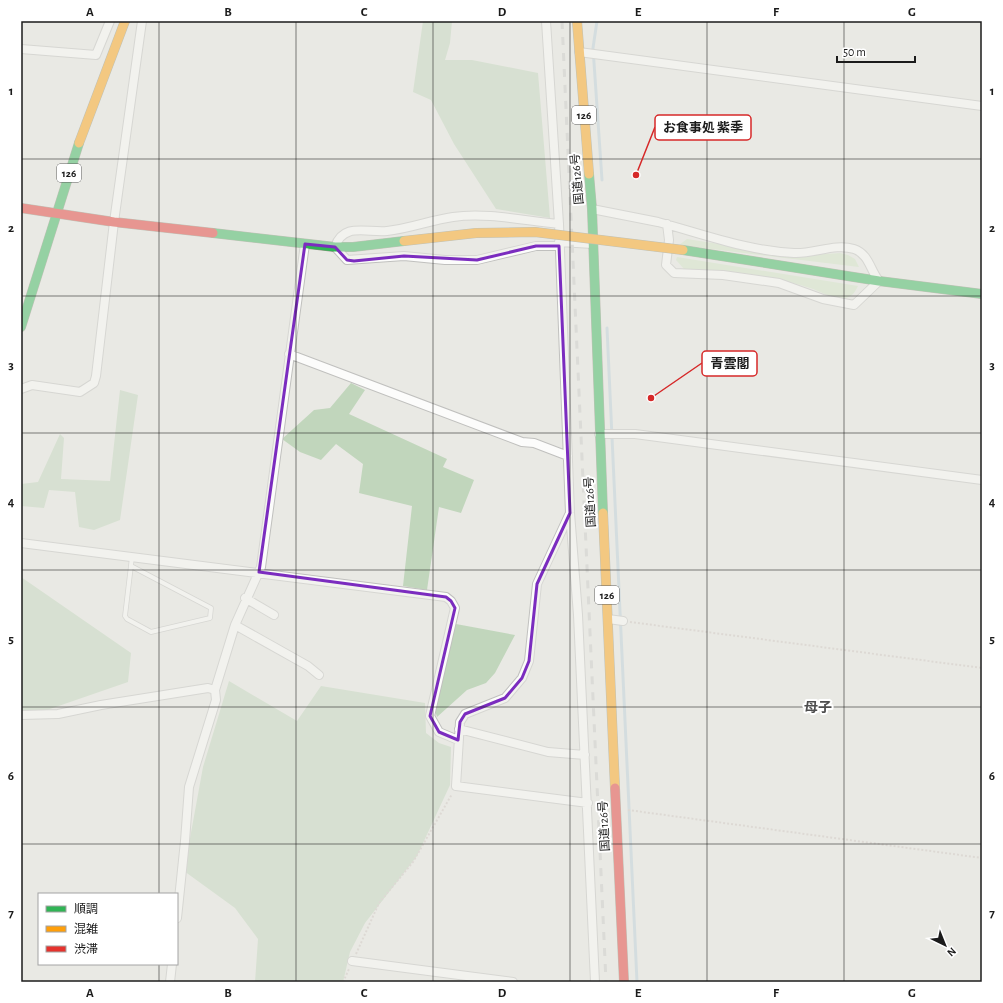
<svg xmlns="http://www.w3.org/2000/svg" width="1003" height="1003" font-family="'Alegreya Sans','Noto Sans JP',sans-serif">
	<rect width="100%" height="100%" fill="#e9e9e4"/>
	<!-- grass -->
	<path fill="#d2e5c6" d="M687,239L797,256L840,253L848,255L855,259L859,267L679,245Z
		M677,257L858,286C855,292 852,297 845,298C834,300 824,293 813,289C771,275 728,273 684,269L676,260Z"/>
	<!-- forest -->
	<path fill="#c1d6bc" d="M423,21H452L450,43L445,60H472L538,73L550,218L496,209L454,144L431,100L413,92Z
		M351,383L365,390L349,414L447,459L443,467L474,480L461,513L439,507L427,590L403,586L412,506L359,493L363,464L336,444L321,460L300,452L282,439L314,410L330,408Z
		M120,390L138,395L120,520L94,530L79,527L75,492L49,490L44,508L21,506V484L38,482L60,434L64,438L61,479L110,481Z
		M21,577L131,653L128,682L21,719Z
		M456,624L515,635L495,673L486,683L467,690L437,717L434,707Z
		M229,681L297,721L321,686L425,703L426,733L439,743L451,747L450,785L417,856L365,923L350,952L343,982H255L258,939L235,908L184,871L203,767Z"/>
	<g fill="none" stroke-linecap="round" stroke-linejoin="round">
		<!-- stream -->
		<path stroke="#bbcfda" stroke-width="3" d="M597,21L593,48L602,180
			M607,328L637,982"/>
		<!-- lane casing -->
		<g stroke="#c0c0be" stroke-width="5.5">
			<path id="lane" d="M131,566L211,608L210,618L151,632L127,619L125,616L132,557"/>
		</g>
		<!-- street casing -->
		<g stroke="#c0c0be" stroke-width="10">
			<path id="street" d="M546,21L559,224L570,513L578,615L595,982
				M21,49L96,55L110,21
				M579,52L982,106
				M592,209L658,222C703,234 748,251 794,253C814,254 835,243 854,249C869,254 870,270 879,281L854,305L823,299L779,283L723,275L674,273L666,265L669,240L667,224
				M559,224C525,221 487,212 453,217C431,220 409,229 387,231C367,233 343,222 335,247L347,260L404,256L445,260H477L536,246H559
				M559,242L593,244
				M289,354L522,442L534,443L568,456
				M21,389L32,385L80,392L94,383L96,376L114,222L142,21
				M599,434H635L982,480
				M569,515L537,584L529,661L522,678L505,698L465,714L460,722L456,786L588,803
				M21,543L446,597L451,601L455,608L430,716L439,732L458,740
				M245,598L274,615
				M608,619L623,621
				M235,625L308,666L319,675
				M21,715L58,714L101,705L208,688L215,690
				M459,729L548,752L585,755
				M177,918L185,841L189,787L216,700L215,690L235,625L261,567L305,244
				M352,961L513,982
				M170,982L172,964"/>
		</g>
		<!-- fast casing -->
		<g stroke="#8d917f" stroke-width="10">
			<path id="fast" d="M589,174L592,209L603,513
				M213,233L335,247H353L404,241
				M683,250L879,281L982,294
				M21,327L79,143"/>
		</g>
		<!-- slow casing -->
		<g stroke="#8d917f" stroke-width="10">
			<path id="slow" d="M577,21L589,174
				M79,143L125,21
				M404,241L476,233
				M603,513L615,788"/>
		</g>
		<!-- jam casing -->
		<g stroke="#8d917f" stroke-width="10">
			<path id="jam" d="M21,208L114,222L213,233
				M615,788L624,982"/>
		</g>
		<!-- path -->
		<path stroke="#cfc6c2" stroke-width="2" stroke-dasharray="2 2" stroke-linecap="butt" d="M630,622L982,668
			M628,810L982,858
			M356,954L379,903L413,862L452,794
			M343,982L349,969"/>
		<!-- lane -->
		<use href="#lane" stroke="#fcfcfb" stroke-width="4"/>
		<!-- street -->
		<use href="#street" stroke="#fcfcfb" stroke-width="8"/>
		<!-- fast -->
		<use href="#fast" stroke="#30b455" stroke-width="9"/>
		<!-- slow -->
		<use href="#slow" stroke="#ff9f0a" stroke-width="9"/>
		<!-- jam -->
		<use href="#jam" stroke="#e5322d" stroke-width="9"/>
		<!-- rail -->
		<path stroke="#c9c9c8" stroke-width="3" stroke-dasharray="8 8" stroke-linecap="butt" d="M562,21L606,982"/>
		<!-- slow-bridge casing -->
		<g stroke="#8d917f" stroke-width="10" stroke-linecap="butt">
			<path id="slow-bridge" d="M476,233L535,232L683,250"/>
		</g>
		<!-- slow-bridge -->
		<use href="#slow-bridge" stroke="#ff9f0a" stroke-width="9"/>
	</g>
	<!-- marked area -->
	<path d="M0 0H1003V1003H0ZM305,244L335,247L347,260L354,261L404,256L477,260L536,246H559L570,513L537,584L529,661L522,678L505,698L465,714L460,722L458,740L439,732L430,716L455,608L451,601L446,597L259,572Z" fill="#e9e9e4" fill-opacity=".55" fill-rule="evenodd"/>
	<path fill="none" stroke="#7b2cbf" stroke-width="3" stroke-linejoin="round" d="M305,244L335,247L347,260L354,261L404,256L477,260L536,246H559L570,513L537,584L529,661L522,678L505,698L465,714L460,722L458,740L439,732L430,716L455,608L451,601L446,597L259,572Z"/>
	<!-- grid -->
	<path fill="none" stroke="#1b1b1b" stroke-width="1" stroke-opacity="0.55" d="M159,21V894M296,21V982M433,21V982M570,21V982M707,21V982M844,21V982M21,159H982M21,296H982M21,433H982M21,570H982M21,707H982M21,844H982M159,964V982"/>
	<g text-anchor="middle" stroke-width="4" stroke-linejoin="round" paint-order="stroke">
		<!-- shield labels -->
		<g fill="#fff" stroke="#5f5f5f" stroke-width="1">
			<rect x="572" y="106" width="24" height="18" rx="3"/>
			<rect x="57" y="164" width="24" height="18" rx="3"/>
			<rect x="595" y="586" width="24" height="18" rx="3"/>
		</g>
		<g font-size="11" font-weight="bold" fill="#1b1b1b">
			<text x="584" y="119">126</text>
			<text x="69" y="177">126</text>
			<text x="607" y="599">126</text>
		</g>
		<!-- street labels -->
		<g font-size="12" fill="#1b1b1b" stroke="#fff">
			<text transform="translate(577 179) rotate(-95)" y="4">国道126号</text>
			<text transform="translate(590 502) rotate(-93)" y="4">国道126号</text>
			<text transform="translate(604 826) rotate(-93)" y="4">国道126号</text>
		</g>
		<!-- quarter labels -->
		<g font-size="14" font-weight="bold" fill="#4e4e4e" stroke="#fff">
			<text x="818" y="712">母子</text>
		</g>
	</g>
	<!-- callouts -->
	<path fill="none" stroke="#d62828" stroke-width="1.5" d="M636 175L655 127M651 398L702 363"/>
	<g fill="#d62828" stroke="#fff" stroke-width="1.5">
		<circle cx="636" cy="175" r="4"/>
		<circle cx="651" cy="398" r="4"/>
	</g>
	<g fill="#fff" stroke="#d62828" stroke-width="1.5">
		<rect x="655" y="115" width="96" height="25" rx="4"/>
		<rect x="702" y="351" width="55" height="25" rx="4"/>
	</g>
	<g font-size="13" text-anchor="middle" font-weight="bold" fill="#1b1b1b">
		<text x="703" y="132">お食事処 紫季</text>
		<text x="730" y="368">青雲閣</text>
	</g>
	<!-- border -->
	<rect width="1003" height="1003" fill="none" stroke="#ffffff" stroke-width="44"/>
	<!-- legend -->
	<rect x="38" y="893" width="140" height="72" fill="#ffffff" stroke="#a4a4a4"/>
	<rect x="46" y="906" width="20" height="6" fill="#30b455" stroke="#a4a4a4"/>
	<text x="74" y="913" font-size="12" fill="#1b1b1b">順調</text>
	<rect x="46" y="926" width="20" height="6" fill="#ff9f0a" stroke="#a4a4a4"/>
	<text x="74" y="933" font-size="12" fill="#1b1b1b">混雑</text>
	<rect x="46" y="946" width="20" height="6" fill="#e5322d" stroke="#a4a4a4"/>
	<text x="74" y="953" font-size="12" fill="#1b1b1b">渋滞</text>
	<!-- north arrow -->
	<g transform="translate(945 945) rotate(137)" stroke="#ffffff" stroke-width="3" paint-order="stroke">
	<path d="M0-3L7 15L0 10L-7 15Z" fill="#1b1b1b"/>
	<text y="-6" font-size="11" font-weight="bold" text-anchor="middle" fill="#1b1b1b">N</text>
	</g>
	<!-- scale -->
	<path d="M837 56v6h78v-6" fill="none" stroke="#1b1b1b" stroke-width="2"/>
	<text x="843" y="56" font-size="12" fill="#1b1b1b" stroke="#ffffff" stroke-width="3" paint-order="stroke">50 m</text>
	<rect x="22" y="22" width="959" height="959" fill="none" stroke="#1b1b1b" stroke-width="1.5"/>
	<g font-size="13" text-anchor="middle" font-weight="bold" fill="#1b1b1b">
		<text x="90" y="16">A</text>
		<text x="228" y="16">B</text>
		<text x="364" y="16">C</text>
		<text x="502" y="16">D</text>
		<text x="638" y="16">E</text>
		<text x="776" y="16">F</text>
		<text x="912" y="16">G</text>
		<text x="11" y="95">1</text>
		<text x="992" y="95">1</text>
		<text x="11" y="232">2</text>
		<text x="992" y="232">2</text>
		<text x="11" y="369">3</text>
		<text x="992" y="369">3</text>
		<text x="11" y="506">4</text>
		<text x="992" y="506">4</text>
		<text x="11" y="643">5</text>
		<text x="992" y="643">5</text>
		<text x="11" y="780">6</text>
		<text x="992" y="780">6</text>
		<text x="11" y="917">7</text>
		<text x="992" y="917">7</text>
		<text x="90" y="997">A</text>
		<text x="228" y="997">B</text>
		<text x="364" y="997">C</text>
		<text x="502" y="997">D</text>
		<text x="638" y="997">E</text>
		<text x="776" y="997">F</text>
		<text x="912" y="997">G</text>
	</g>
</svg>
